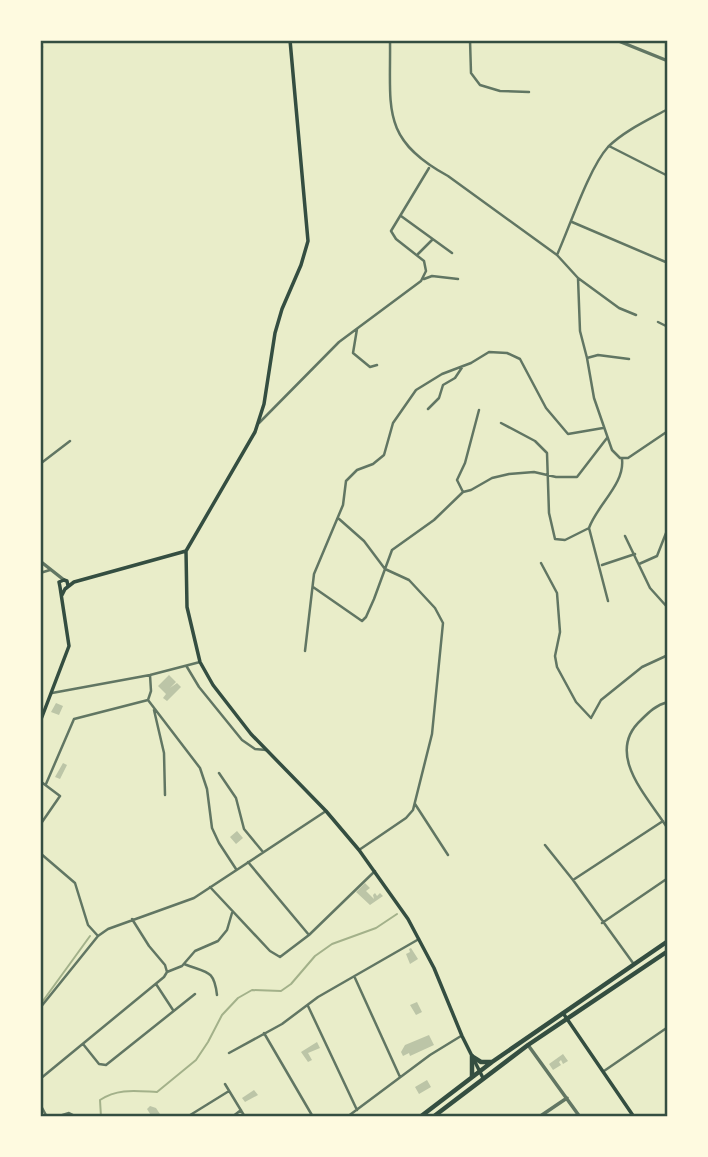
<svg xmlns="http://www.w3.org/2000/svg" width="708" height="1157" font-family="'Alegreya Sans',sans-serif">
	<rect width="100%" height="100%" fill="#e9edc9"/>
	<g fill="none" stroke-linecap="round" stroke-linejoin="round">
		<!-- stream -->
		<path stroke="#a3b18a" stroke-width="2" d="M40,1005L90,936
			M667,1034L668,1036
			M101,1117L100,1100C118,1088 136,1091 157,1092L196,1060L208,1042L222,1015L238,998L252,990L281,991L291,984L315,956L332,944L376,928L397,914"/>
	</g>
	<!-- building -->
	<path fill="#bcc5a7" d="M169,675L176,682L170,688L177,683L181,687L167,701L163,698L166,694L158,686Z
		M56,703L63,706L59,715L51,712Z
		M63,763L67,765L60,779L55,777Z
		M237,831L243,838L236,844L230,837Z
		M365,883L370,888L366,891L374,899L373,895L375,893L377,896L380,893L383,896L370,905L356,892Z
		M411,948L418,959L410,964L406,954L410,952L409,949Z
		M417,1002L422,1012L416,1015L410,1005Z
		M429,1035L434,1045L410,1056L409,1053L403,1056L401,1052L405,1045Z
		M317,1042L320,1048L308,1053L312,1060L308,1062L301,1052Z
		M563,1054L568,1061L563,1064L561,1060L559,1062L561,1065L553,1070L549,1064Z
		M427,1080L431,1087L419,1094L415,1087Z
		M254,1090L258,1095L245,1102L242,1098Z
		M150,1106L156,1108L162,1117H152L147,1109Z"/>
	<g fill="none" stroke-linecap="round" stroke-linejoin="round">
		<!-- minor -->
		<path stroke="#617663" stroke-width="2.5" d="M390,40C391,108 380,139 448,176L557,255L578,278L580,331L587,358L594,398L612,450L620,458H628L668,431
			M470,40L471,73L480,85L500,91L529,92
			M40,48L42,47
			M609,146L668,176
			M401,216L452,253
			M572,222L668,263
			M418,254L432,240
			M557,255C570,226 589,168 608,147C624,131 648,120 668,109
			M578,278L619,308L636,315
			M424,279L432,276L458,279
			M658,322L668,327
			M357,329L353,353L370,367L377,365
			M587,358L598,355L629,359
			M428,409L439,398L443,385L455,378L463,366
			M259,423L339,342L421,281L426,271L424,261L396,239L391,231L429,168
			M501,423L535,441L547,453L549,513L555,539L565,540L589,528
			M40,464L70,441
			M463,492L457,480L465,463L479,410
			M338,518L364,541L385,569L409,580L435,608L443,623L432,734L413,810L406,818L359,850
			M625,536L650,588L668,608
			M541,563L557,593L560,632L555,656L557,667L576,702L591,718L601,700L642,667L668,655
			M639,564L657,556L668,528
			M602,565L635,554
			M40,573L50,570
			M313,587L362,621L366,617L374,599L392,550L434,520L463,492L471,490L492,478L509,474L534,472L556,477H577L607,438
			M608,601L589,528C597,505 625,484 622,459
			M305,651L314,574L343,505L346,481L357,470L373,464L384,455L393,423L416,390L442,374L471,363L489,352L507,353L520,359L546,408L568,434L603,428
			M187,667L199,687L242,740L255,749L266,750
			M150,675L151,691L148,700L200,768L207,789L212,828L219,843L236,869
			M52,693L150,675L200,662
			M668,702C656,705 649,712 641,720C604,754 648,797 668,829
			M154,710L164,753L165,795
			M219,773L236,798L244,829L263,852
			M40,781L60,796L40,825
			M46,784L74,719L148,700
			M415,804L448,855
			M545,845L573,880L633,963
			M40,853L75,883L88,925L98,936
			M248,862L309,935
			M573,880L663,821
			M210,887L270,951L280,957L309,935L375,871
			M602,923L668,878
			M184,964C207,973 214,969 217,995
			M167,972L182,966L195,951L218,941L227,930L232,913
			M355,978L400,1077
			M156,984L173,1010
			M308,1006L357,1110
			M40,1008L98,936L108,929L194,898L326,811
			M264,1033L313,1117
			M83,1044L99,1064L106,1065L195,994
			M229,1053L282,1024L318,997L419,939
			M604,1071L668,1027
			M40,1079L164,977L167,972L165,965L149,946L132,919
			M225,1084L245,1117
			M40,1104L47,1117
			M438,1116L448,1117
			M56,1117L69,1113L77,1117
			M187,1117L229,1091
			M232,1117L241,1110
			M347,1117L430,1055L461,1036"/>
		<!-- tertiary -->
		<path stroke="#617663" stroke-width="3.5" d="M616,40L668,61
			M40,561L64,580
			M528,1045L580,1117
			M539,1117L567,1098"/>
		<!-- secondary -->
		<path stroke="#344e41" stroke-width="3.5" d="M290,40L308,241L301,265L282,309L275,333L264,404L255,432L186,551L187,607L200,662L213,685L251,734L326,811L359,850L408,919L434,968L462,1036L483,1078
			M60,587L59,582L64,580L67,581L68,586
			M62,595L65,589L74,582L186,551
			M40,722L69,646L60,587
			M563,1013L634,1117"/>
		<!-- primary -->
		<path stroke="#344e41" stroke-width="4.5" d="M473,1057L481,1062H491
			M472,1076V1056
			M420,1117L492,1062L668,941
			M433,1117L528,1045L668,951"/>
	</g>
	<!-- border -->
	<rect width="708" height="1157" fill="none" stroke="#fefae0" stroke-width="84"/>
	<rect x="42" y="42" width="624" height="1073" fill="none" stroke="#344e41" stroke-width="2.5"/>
</svg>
